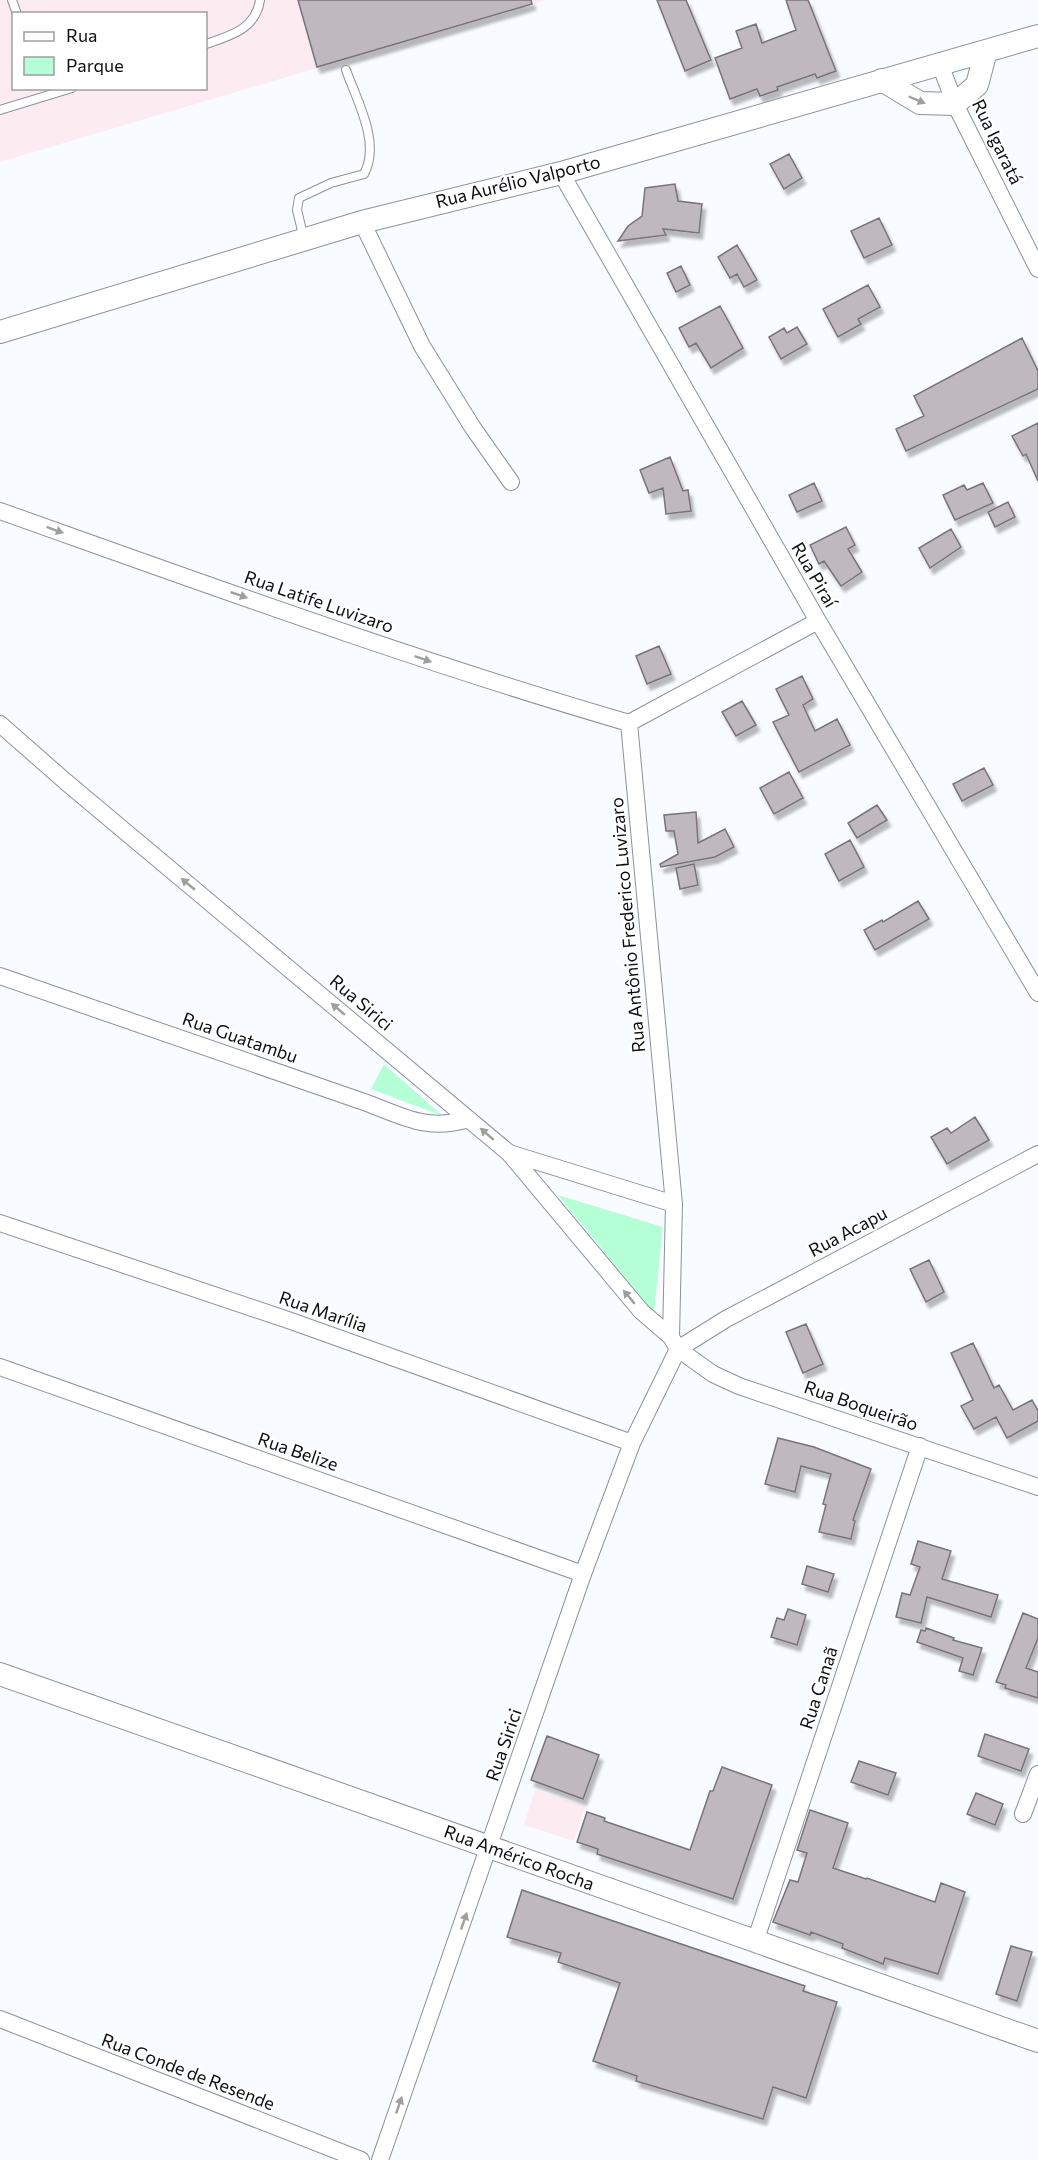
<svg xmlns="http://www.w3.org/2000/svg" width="1038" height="2160" font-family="Commissioner,sans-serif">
	<defs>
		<filter id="shadow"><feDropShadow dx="3.5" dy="6" stdDeviation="1.5" flood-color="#0004"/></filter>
	</defs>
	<rect width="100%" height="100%" fill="#f8fbff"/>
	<!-- industrial -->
	<path fill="#fcecf1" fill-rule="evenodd" d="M0,0H546L0,162ZM14,14H206V88H14Z
		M535,1790L585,1806L574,1841L524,1825Z"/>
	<!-- green -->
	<path fill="#b5ffd6" d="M384,1064L443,1116L371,1089Z
		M558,1195L663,1227L654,1313Z"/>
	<!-- building -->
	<path fill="#bfb8bf" stroke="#7a737a" stroke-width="1.5" filter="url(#shadow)" d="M298,0H531L532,4L317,67Z
		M657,0H686L711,60L685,71Z
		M786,0H808L836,71L817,78L815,74L777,87L778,90L760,96L757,89L730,99L715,58L742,48L736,31L756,24L762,43L796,30Z
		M789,154L802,178L784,189L770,164Z
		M675,184L678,201L702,204L699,233L663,229L666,235L618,241L628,226L642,216L645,188Z
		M879,218L892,245L864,258L851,231Z
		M737,245L757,280L744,287L737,274L730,278L718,257Z
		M681,266L690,285L676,292L667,273Z
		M868,285L880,307L858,319L861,324L838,337L823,309Z
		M720,306L743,348L711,368L696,343L689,347L679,328Z
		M797,327L807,344L781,359L769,337L784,328L787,333Z
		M1022,338L1038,371V389L906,451L896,429L924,416L914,396Z
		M1038,423V481L1026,454L1023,456L1012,436Z
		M670,457L683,491L688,490L691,511L666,514L663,488L649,493L640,470Z
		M814,483L822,501L797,512L789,495Z
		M983,483L993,503L955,520L943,495L964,485L967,490Z
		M1008,502L1015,517L995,527L988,512Z
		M846,527L855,545L848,549L862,572L841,586L824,561L819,564L810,545Z
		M951,529L961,547L930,568L919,548Z
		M659,646L671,674L647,684L636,656Z
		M802,676L813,699L803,705L815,731L837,719L850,745L799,772L773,722L789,715L776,689Z
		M742,701L756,725L736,736L722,712Z
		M984,768L993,785L962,801L953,784Z
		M789,772L803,798L774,814L760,788Z
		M877,805L887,820L857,838L848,823Z
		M696,812L698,843L725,829L734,847L715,857L661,867L660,864L678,854L674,831H666L664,815Z
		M850,840L864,867L839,881L825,854Z
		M694,864L698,885L680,889L676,868Z
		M918,901L929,919L875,950L864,930L882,920L883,922Z
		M975,1117L989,1140L947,1164L931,1137L947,1128L951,1133Z
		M929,1260L944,1292L926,1302L910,1269Z
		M806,1324L823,1364L803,1373L786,1332Z
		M973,1343L994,1388L999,1385L1013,1410L1032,1400L1038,1411V1421L1007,1438L996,1417L974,1429L961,1406L973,1400L951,1353Z
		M778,1438L814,1447L871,1469L853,1520L855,1521L851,1539L819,1532L826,1505L823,1504L831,1474L801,1466L795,1492L765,1484Z
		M918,1541L951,1551L942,1579L998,1595L991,1617L927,1597L921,1623L896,1617L902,1593L910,1595L920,1567L911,1564Z
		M807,1566L834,1574L828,1592L802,1584Z
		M788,1609L806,1615L797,1645L771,1637L777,1618L784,1620Z
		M1023,1613L1038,1619V1638L1026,1668L1038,1672V1698L1005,1688L1006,1685L996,1682Z
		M926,1628L954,1638L953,1640L982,1648L973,1675L959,1671L963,1658L917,1642L921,1630L925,1631Z
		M985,1734L1029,1749L1021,1771L978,1756Z
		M547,1736L599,1755L583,1799L531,1780Z
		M859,1761L896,1773L888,1795L851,1782Z
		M722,1767L772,1785L733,1899L597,1854L598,1849L577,1842L587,1812L605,1818L604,1821L690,1850L710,1791H713Z
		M976,1793L1003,1804L995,1825L967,1814Z
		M810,1810L848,1823L833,1868L866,1879L867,1878L935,1902L941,1883L965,1892L938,1974L885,1958L883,1964L842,1948L843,1944L811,1932L810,1935L773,1922L790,1880L798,1882L807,1853L797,1850Z
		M522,1890L805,1986L803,1991L837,2002L806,2098L773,2087L763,2119L636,2081L637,2076L593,2061L620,1983L558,1962L561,1953L507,1937Z
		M1011,1946L1032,1952L1017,2001L996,1994Z"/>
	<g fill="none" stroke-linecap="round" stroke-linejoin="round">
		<!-- lane casing -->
		<g stroke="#8b9299" stroke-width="10">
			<path id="lane" d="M12,0L17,14
				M206,44C230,36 256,29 260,0
				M0,110L72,88
				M304,239L297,210L299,198L331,183L364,174C381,143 357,101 346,70"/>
		</g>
		<!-- street casing -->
		<g stroke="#8b9299" stroke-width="18">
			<path id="street" d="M940,64L955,104L1038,269
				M561,173L818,621L1038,993
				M362,222L422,346L473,428L511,482
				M0,511C208,585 416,661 629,723
				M629,723L674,1204L671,1337
				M629,723L818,621
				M0,724L66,782L509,1153L641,1311L671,1337L678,1349L713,1374L739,1386L1038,1487
				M0,976L367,1103C406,1118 427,1131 469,1119
				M509,1153L674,1204
				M0,1223L291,1321L632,1443
				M678,1349L726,1319L1038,1154
				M0,1367L583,1574
				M1023,1814L1038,1774
				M755,1942L920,1446
				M0,2019L361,2160
				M380,2160L583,1574L632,1443L678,1349"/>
		</g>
		<!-- secondary casing -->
		<g stroke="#8b9299" stroke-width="24">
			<path id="secondary" d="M882,80L920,103L955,104L977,85L986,51
				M0,332L362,222L561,173L1038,36
				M0,1674L1038,2041"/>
		</g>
		<!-- lane -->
		<use href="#lane" stroke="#fff" stroke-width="8"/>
		<!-- street -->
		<use href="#street" stroke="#fff" stroke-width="16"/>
		<!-- secondary -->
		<use href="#secondary" stroke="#fff" stroke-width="22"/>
	</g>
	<!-- one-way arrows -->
	<defs><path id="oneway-solid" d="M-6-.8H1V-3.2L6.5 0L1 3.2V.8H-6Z" transform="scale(1.5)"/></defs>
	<g fill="#9e9fa0">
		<use href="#oneway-solid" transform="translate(917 100) rotate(23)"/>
		<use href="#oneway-solid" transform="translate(55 530) rotate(20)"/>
		<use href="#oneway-solid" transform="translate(239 595) rotate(19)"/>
		<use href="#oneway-solid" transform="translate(423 659) rotate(19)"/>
		<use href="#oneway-solid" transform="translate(188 884) rotate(-140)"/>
		<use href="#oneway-solid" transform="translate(338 1009) rotate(-140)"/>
		<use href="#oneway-solid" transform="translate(487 1134) rotate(-139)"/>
		<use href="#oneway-solid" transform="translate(629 1297) rotate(-130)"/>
		<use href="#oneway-solid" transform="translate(464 1921) rotate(-71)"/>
		<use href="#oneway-solid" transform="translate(399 2105) rotate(-71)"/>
	</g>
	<g text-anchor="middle" stroke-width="4.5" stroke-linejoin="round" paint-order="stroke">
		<!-- street labels -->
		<g font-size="18" fill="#0c0e11" stroke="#fff">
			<text transform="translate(997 142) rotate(64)" y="6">Rua Igaratá</text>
			<text transform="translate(518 182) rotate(-14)" y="6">Rua Aurélio Valporto</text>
			<text transform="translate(814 575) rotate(60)" y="6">Rua Piraí</text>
			<text transform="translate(319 602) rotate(19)" y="6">Rua Latife Luvizaro</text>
			<text transform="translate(628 925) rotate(-95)" y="6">Rua Antônio Frederico Luvizaro</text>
			<text transform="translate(361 1003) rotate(40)" y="6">Rua Sirici</text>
			<text transform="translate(240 1038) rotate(19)" y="6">Rua Guatambu</text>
			<text transform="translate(848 1232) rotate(-28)" y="6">Rua Acapu</text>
			<text transform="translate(323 1312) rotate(19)" y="6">Rua Marília</text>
			<text transform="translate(861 1406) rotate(19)" y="6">Rua Boqueirão</text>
			<text transform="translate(298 1452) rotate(19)" y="6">Rua Belize</text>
			<text transform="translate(819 1688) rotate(-72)" y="6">Rua Canaã</text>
			<text transform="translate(504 1745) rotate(-71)" y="6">Rua Sirici</text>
			<text transform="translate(519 1858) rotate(20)" y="6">Rua Américo Rocha</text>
			<text transform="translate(188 2072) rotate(21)" y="6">Rua Conde de Resende</text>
		</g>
	</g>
	<!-- legend -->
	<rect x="12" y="12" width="195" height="78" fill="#ffffff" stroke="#9e9fa0" stroke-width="1.5"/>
	<rect x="24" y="32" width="30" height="9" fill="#ffffff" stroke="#9e9fa0" stroke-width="1.5"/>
	<text x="66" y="42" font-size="18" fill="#0c0e11">Rua</text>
	<rect x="24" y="57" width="30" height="18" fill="#b5ffd6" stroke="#9e9fa0" stroke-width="1.5"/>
	<text x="66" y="72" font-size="18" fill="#0c0e11">Parque</text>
</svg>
